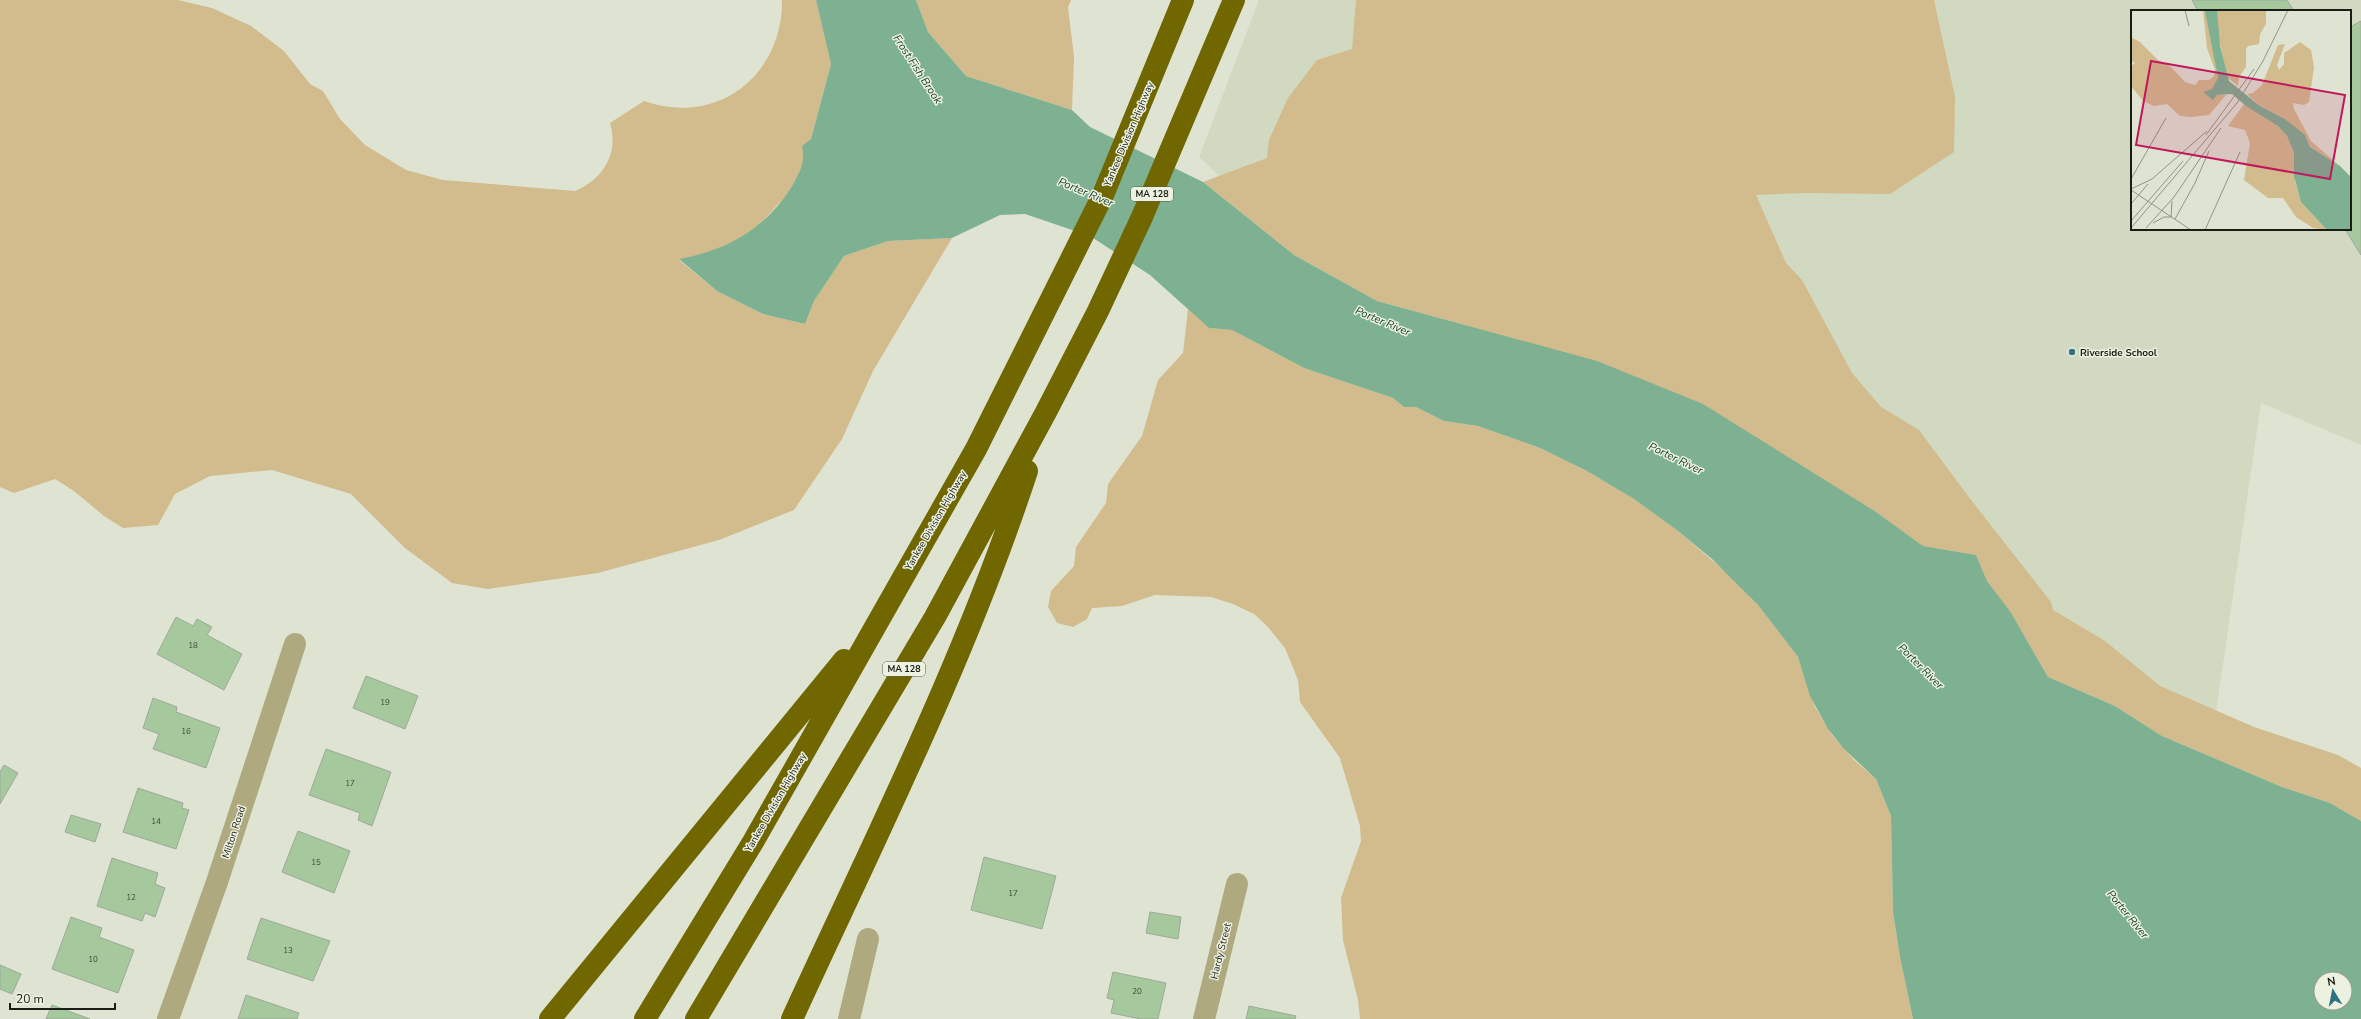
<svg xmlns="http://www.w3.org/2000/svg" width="2361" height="1019" font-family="'Nunito Sans',sans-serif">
	<rect width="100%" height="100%" fill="#dfe4d2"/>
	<!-- built -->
	<path fill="#d2d9c1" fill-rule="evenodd" d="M1259,0H2361V445L2261,403L2212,740L1273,226L1199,157ZM2132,11H2350V229H2132Z"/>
	<!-- green -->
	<path fill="#d2bb8c" d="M0,0H178L212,8L251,26L284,51L310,84L323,91L340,119L365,145L406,170L443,180L575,191C603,179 619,154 610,123L644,101C717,127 783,75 782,0H816L831,64L811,139L803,146L805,159L798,176L785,197L758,226L740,238L714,251L679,260L717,291L763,314L805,324L814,301L844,256L888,241L952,238L873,371L842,439L794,510L719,540L598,573L488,589L452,583L405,548L351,494L272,470L210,476L175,494L158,525L123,528L104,516L74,491L55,479L14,493L0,487Z
		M916,0H1071L1068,7L1074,57L1072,110L966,76L928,32Z
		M1356,0H1934L1955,97L1954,152L1890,194L1804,193L1756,195L1786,263L1802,280L1852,373L1881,407L1919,430L1968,496L2051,602L2053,610L2105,641L2160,686L2254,727L2338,755L2361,768V821L2330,803L2282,787L2162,736L2115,706L2048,677L2010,611L1987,581L1976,555L1923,546L1876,512L1472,327L1377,301L1294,255L1203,182L1267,158L1269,140L1288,98L1317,60L1352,49Z
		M1188,309L1209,328L1232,330L1304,368L1393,398L1404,407H1416L1444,421L1478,426L1540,448L1587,471L1634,499L1678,531L1728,574L1758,605L1798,657L1815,707L1832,735L1854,760L1876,779L1891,816L1893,912L1900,957L1913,1019H1360L1358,1000L1343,940L1341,898L1361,841L1360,826L1340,758L1300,702L1298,680L1285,648L1268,627L1254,614L1233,604L1211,597L1155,595L1122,606L1092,608L1087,619L1073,627L1057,623L1048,607L1051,591L1074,566L1076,547L1106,503L1108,484L1142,436L1158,380L1183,353Z"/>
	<!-- water -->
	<path fill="#7db191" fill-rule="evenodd" d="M816,0H916L928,32L966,76L1072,110L1090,127L1203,182L1294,255L1377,301L1597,361L1703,404L1876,512L1923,546L1976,555L1987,581L2010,611L2048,677L2115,706L2162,736L2282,787L2330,803L2361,821V1019H1913L1900,957L1893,912L1891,816L1876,779L1844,749L1828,729L1810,696L1798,657L1758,605L1712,559L1678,531L1634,499L1587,471L1540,448L1478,426L1444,421L1416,407H1404L1393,398L1304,368L1232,330L1209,328L1150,275L1090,236L1025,214L1000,215L952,238L888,241L844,256L814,301L805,324L763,314L717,291L679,259C725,251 765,229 790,189C799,174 806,163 802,146L811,139L831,64ZM2321,979H2345V1003H2321Z"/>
	<!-- building -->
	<path fill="#a5c89c" stroke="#9ea99a" d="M2192,0H2287L2294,11H2198Z
		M2361,21V255L2345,229H2350V27Z
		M176,617L193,626L197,619L212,627L207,635L242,654L224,690L157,654Z
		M366,676L418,696L405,729L353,708Z
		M153,698L177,707L176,712L220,728L206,768L153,749L159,734L143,728Z
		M326,749L391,772L372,826L358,820L360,813L309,795Z
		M4,765L18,773L0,804V772Z
		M138,788L183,803L182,808L189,810L176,849L123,832Z
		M71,815L101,824L95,842L65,832Z
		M298,831L350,851L334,893L282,872Z
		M984,857L1056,876L1042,929L971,910Z
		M112,858L158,873L155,884L165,888L155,917L145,913L142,921L97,906Z
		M1150,912L1181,917L1178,939L1146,933Z
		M71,917L102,928L99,937L134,950L118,993L52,969Z
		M261,918L330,941L313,981L247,959Z
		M0,965L21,974L12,994L0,989Z
		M1113,972L1166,983L1158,1019H1141L1111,1013L1114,1000L1107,998Z
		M246,995L299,1013L297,1019H238Z
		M52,1005L90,1019H46Z
		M1249,1006L1296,1016L1295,1019H1246Z"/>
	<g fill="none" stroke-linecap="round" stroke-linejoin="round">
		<!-- street -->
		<path stroke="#aea97e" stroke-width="22" d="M168,1019L217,882L295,644
			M849,1019L868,939
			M1204,1019L1237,884"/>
		<!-- highway -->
		<path stroke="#716701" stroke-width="22" d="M550,1019L844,660
			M645,1019L753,842L976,449L1103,195L1183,0
			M696,1019L935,617L1046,412L1098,311L1142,217L1234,0
			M792,1019C875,838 965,660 1027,471"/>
	</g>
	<!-- markers -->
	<circle fill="#2c727f" stroke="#ecf1e0" stroke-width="1.5" cx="2072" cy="352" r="4"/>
	<g text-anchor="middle" stroke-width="3" stroke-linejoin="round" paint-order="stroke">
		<!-- number labels -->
		<g font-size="8" fill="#3d4738">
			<text x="193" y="648">18</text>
			<text x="385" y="705">19</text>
			<text x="186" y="734">16</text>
			<text x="350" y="786">17</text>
			<text x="156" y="824">14</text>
			<text x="316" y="865">15</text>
			<text x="1013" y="896">17</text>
			<text x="131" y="900">12</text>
			<text x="288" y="953">13</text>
			<text x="93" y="962">10</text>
			<text x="1137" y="994">20</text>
		</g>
		<!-- shield labels -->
		<g fill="#ecf1e0" stroke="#595c53" stroke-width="1">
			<rect x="1131" y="187" width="42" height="14" rx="3"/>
			<rect x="883" y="662" width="42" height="14" rx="3"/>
		</g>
		<g font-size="9" font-weight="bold" fill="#1a1c16">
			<text x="1152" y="197">MA 128</text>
			<text x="904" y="672">MA 128</text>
		</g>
		<!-- street labels -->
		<g font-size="10" fill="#1a1c16" stroke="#ecf1e0">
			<text transform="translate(1128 134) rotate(-67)" y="4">Yankee Division Highway</text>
			<text transform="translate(935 520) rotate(-60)" y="4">Yankee Division Highway</text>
			<text transform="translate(775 802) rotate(-60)" y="4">Yankee Division Highway</text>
			<text transform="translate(233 832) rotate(-72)" y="4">Milton Road</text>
			<text transform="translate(1220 951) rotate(-76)" y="4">Hardy Street</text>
		</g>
		<!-- poi labels -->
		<g font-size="10" font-weight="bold" fill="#1a1c16" stroke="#ecf1e0" text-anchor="start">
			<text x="2080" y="356">Riverside School</text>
		</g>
		<!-- water labels -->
		<g font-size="11" font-style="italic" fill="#123c26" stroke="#ecf1e0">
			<text transform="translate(918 69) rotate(57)" y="4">Frost Fish Brook</text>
			<text transform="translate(1086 192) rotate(23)" y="4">Porter River</text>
			<text transform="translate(1383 321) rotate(23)" y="4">Porter River</text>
			<text transform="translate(1676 458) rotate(26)" y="4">Porter River</text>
			<text transform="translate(1921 666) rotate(45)" y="4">Porter River</text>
			<text transform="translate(2128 914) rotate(51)" y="4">Porter River</text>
		</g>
	</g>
	<!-- overview -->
	<g transform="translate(2131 10)">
		<rect width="220" height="220" fill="#dfe4d2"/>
		<path d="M72,0H74L77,10L87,68L82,79L73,82L81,89L86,85H95L78,105L61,107L49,106L36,94L23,96L12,91L0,76V56L4,53L0,51V27L9,32L27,50L40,57L54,72L64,75L68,70H78L83,66L84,60L76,38ZM86,0L135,1V14L129,24L128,34L117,36L115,39V57L108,67L107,76L96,67L86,20ZM169,32L180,40L183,57L178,92L173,95L162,93L163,99L180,131L209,156L179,137L175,128L154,109L129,96L116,84L122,83L131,75L147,35L154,34L146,55L148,60L153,54V43ZM113,94L144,113L156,126L164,146V171L170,192L196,220L182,218L165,207L152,188H137L113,170L119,133L114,120L97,116Z" fill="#d2bb8c"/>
		<path d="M86,0L89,36L98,71L129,96L154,109L174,125L179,137L209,156L220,167V220H196L170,192L163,166V143L156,126L147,116L115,96L101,84L86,85L82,90L72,82L81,79L87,68L74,1Z" fill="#7db191"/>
		<path fill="none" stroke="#909487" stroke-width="1" d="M54,0L58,16M75,125L123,59M0,169L35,108M0,179L21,169L76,121M0,180L60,220M0,194L17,174M44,209L64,173L78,141M0,211L52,151M22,213L33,207H40L41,191M0,218L106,93L132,51L157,0M15,218L43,187L90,118M74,220L109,142"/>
		<path fill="#c2185b" fill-opacity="0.15" stroke="#c2185b" stroke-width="2" d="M20,51L214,85L199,169L5,135Z"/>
		<rect width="220" height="220" fill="none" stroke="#1a1c16" stroke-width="2"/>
	</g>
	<!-- north arrow -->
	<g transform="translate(2333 991) rotate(350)"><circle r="19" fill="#ecf1e0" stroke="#989c8f"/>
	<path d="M0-3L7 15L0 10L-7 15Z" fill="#2c727f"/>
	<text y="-6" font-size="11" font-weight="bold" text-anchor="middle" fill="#1a1c16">N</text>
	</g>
	<!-- scale -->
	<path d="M10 1003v6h105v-6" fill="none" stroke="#1a1c16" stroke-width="2"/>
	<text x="16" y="1003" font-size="12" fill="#1a1c16" stroke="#ecf1e0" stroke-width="3" paint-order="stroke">20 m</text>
</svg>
